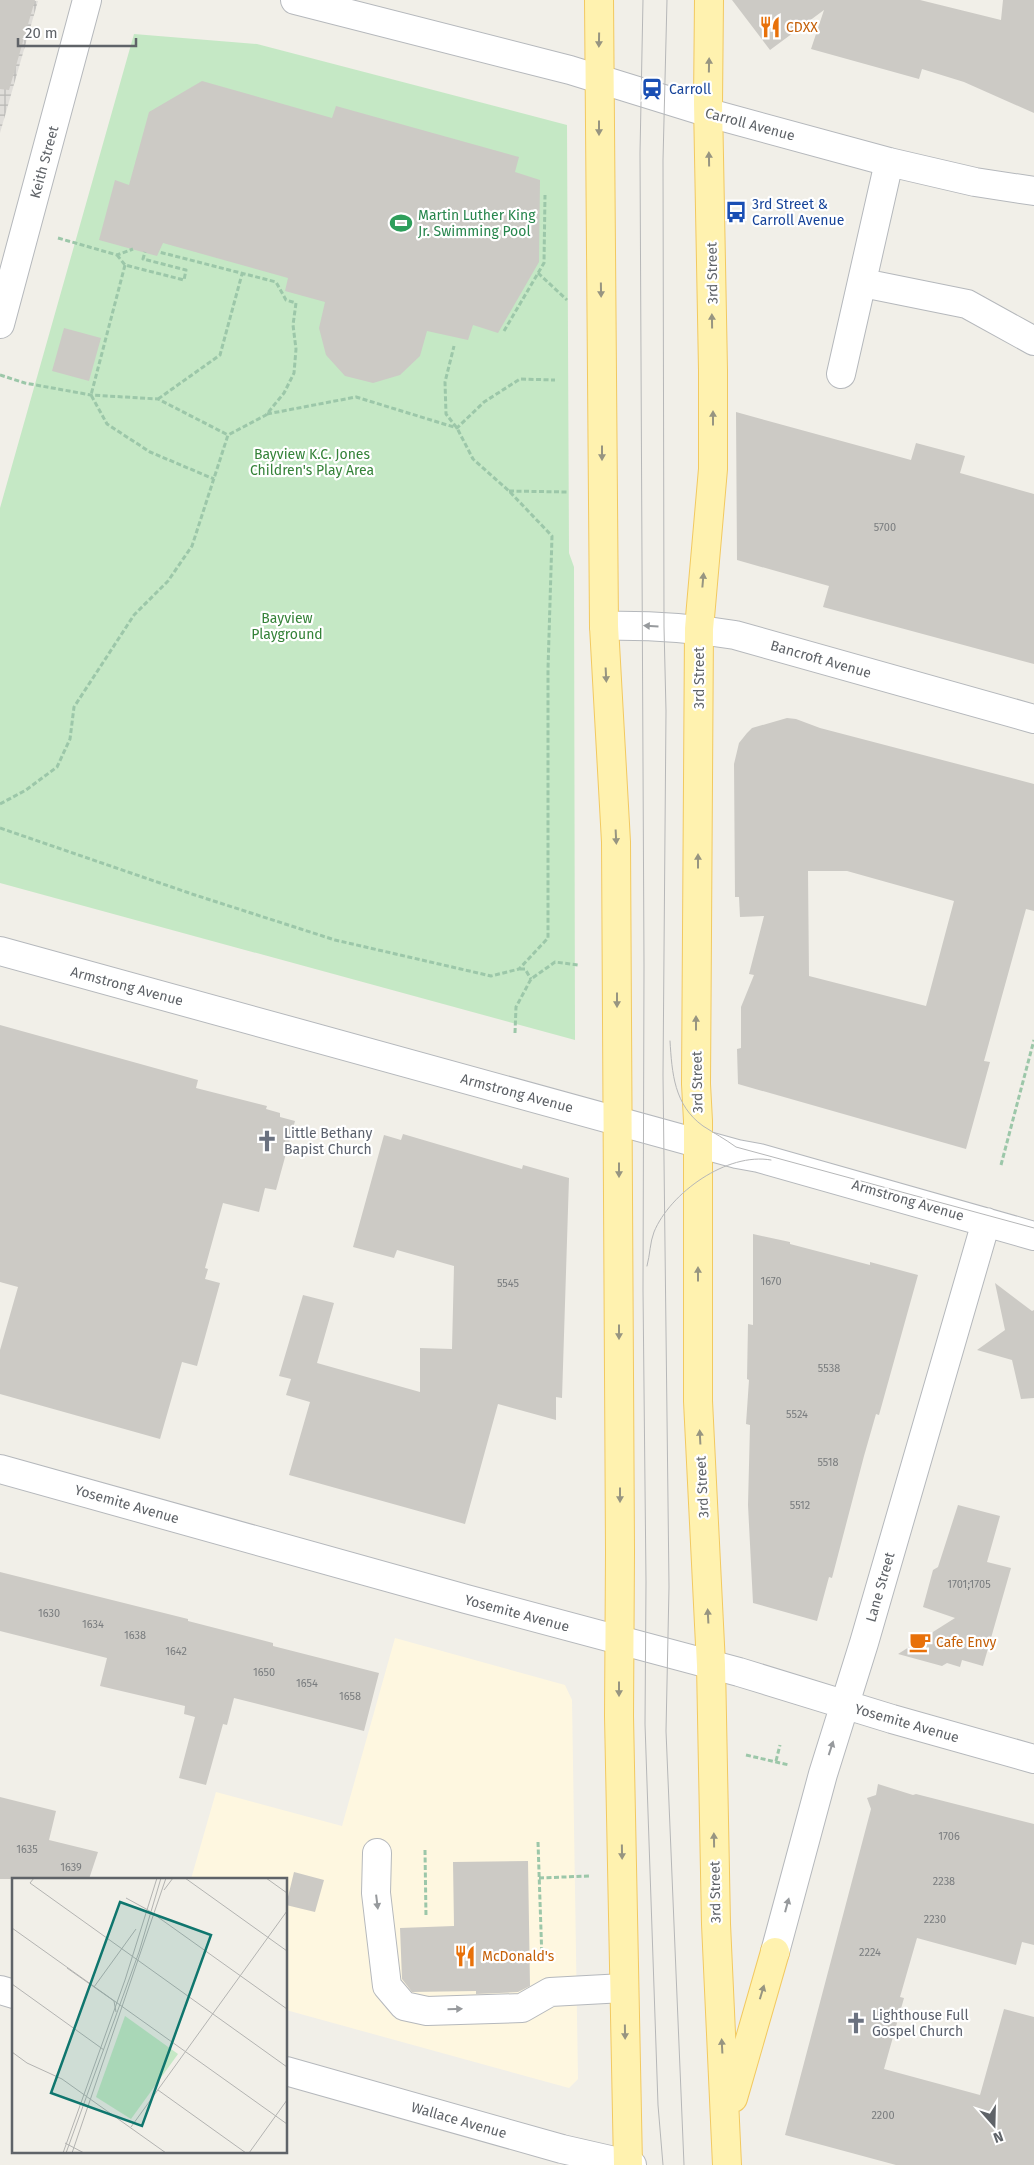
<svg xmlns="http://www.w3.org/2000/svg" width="1034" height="2165" font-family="'Fira Sans',sans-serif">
	<defs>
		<pattern id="industrial-grid" width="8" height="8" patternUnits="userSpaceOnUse" patternTransform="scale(1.25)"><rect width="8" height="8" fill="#e0deda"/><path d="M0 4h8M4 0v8" fill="none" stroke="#b9b8b5"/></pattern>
	</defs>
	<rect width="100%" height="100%" fill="#f1efe8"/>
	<!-- commercial -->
	<path fill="#fef7e0" d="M395,1638L565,1685L572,1700L578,2079L569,2088L286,2010V1879H191L216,1792L342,1826Z"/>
	<!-- industrial -->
	<path fill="url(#industrial-grid)" d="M0,0L38,1L0,133Z"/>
	<!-- park -->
	<path fill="#c5e8c5" d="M134,34L257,44L567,125L569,553L574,567L575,1040L0,883V508Z"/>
	<!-- building -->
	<path fill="#cccac5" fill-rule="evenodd" d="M0,0H35L9,90L0,89Z
		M732,0H920L1001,20L1003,0H1034V113L964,82L922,69L919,79L811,49L824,10L770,50Z
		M202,81L332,118L336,106L519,157L515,172L540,180L539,262L498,333L473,325L468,340L427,331L420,356L400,375L373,383L345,376L326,355L319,328L325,302L285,291L288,278L163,243L157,256L99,240L115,180L129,185L149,112Z
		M64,328L101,338L89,381L52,371Z
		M736,412L911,460L916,443L965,456L960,473L1034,494V664L823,607L829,586L737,560Z
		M787,718L796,719L820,728L1034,784V911L1026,909L984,1061L990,1062L966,1149L738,1084L737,1049L741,1048V1007L754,975L749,974L764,916L740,917L739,897H735L734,764L739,743L747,733L752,728ZM808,871H847L954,901L926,1006L809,976Z
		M0,1025L198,1080L196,1088L267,1106L266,1109L280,1113V1117L295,1121L276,1190L265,1188L259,1212L223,1203L205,1268L208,1269L205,1279L220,1283L197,1366L182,1362L160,1439L0,1394V1350L18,1287L0,1282Z
		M403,1134L522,1169L523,1165L569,1178L562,1398L556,1397V1420L498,1404L465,1524L289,1475L310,1402L286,1395L291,1379L279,1376L303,1295L334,1303L317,1363L420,1392V1348L452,1349L454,1266L397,1250L394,1258L353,1247L384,1135L401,1140Z
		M753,1234L790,1242V1244L870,1265V1262L918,1275L879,1415L876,1414L864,1456L832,1578L829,1577L817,1621L753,1603L748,1505L750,1425L746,1424L749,1380L747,1379L748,1324L753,1325Z
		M995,1283L1032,1311L1034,1310V1398L1021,1399L1012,1360L977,1350L1005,1330Z
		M958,1505L1000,1516L987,1562L1011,1568L983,1666L962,1660L960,1667L947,1663L942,1666L898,1654L955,1618L923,1607L933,1570L938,1567Z
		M0,1572L188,1619V1621L273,1643V1646L379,1673L364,1731L234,1698L227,1725L223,1724L206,1785L179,1778L195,1717L184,1714L185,1706L100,1686L107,1658L0,1631Z
		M878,1784L913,1795L916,1794L1034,1824V1945L1022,1942L1016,1965L917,1938L900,1997L904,1998L884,2069L980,2095L1004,2009L1034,2017V2165H896L785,2135L871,1809L867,1798L876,1795Z
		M0,1797L56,1811L49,1840L98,1852L89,1879H0Z
		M528,1861L530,1986L518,1992L476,1994V1991L412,1992L402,1979L400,1928L454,1926L453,1862Z
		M294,1872L324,1880L315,1912L286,1905Z"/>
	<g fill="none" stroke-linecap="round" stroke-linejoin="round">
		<!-- minor casing -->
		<g stroke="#b5b8bc" stroke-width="30">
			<path id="minor" d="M295,0L570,70L709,113L889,162L975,182L1034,191
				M863,283L967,304L1034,341
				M0,324L87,0
				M841,374L889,162
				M604,626C648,625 691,628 735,635L1034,719
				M0,951L737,1154L759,1158L1034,1236
				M0,1469L466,1599L739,1672L892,1719L1034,1759
				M377,1853L376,1893L387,1986L404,2006L427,2011L522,2008L550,1992L624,1988
				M775,1952L823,1774L864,1643L986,1222
				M0,1990L14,1994
				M286,2071L562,2149L632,2165"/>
		</g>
		<!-- major casing -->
		<g stroke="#f2c960" stroke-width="30">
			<path id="major" d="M599,0L604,626L616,842L620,1552L619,1716L628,2165
				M709,0L708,103L713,370V469L699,629L696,1084L698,1121V1401L711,1665L716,1924L727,2165
				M733,2098L775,1952"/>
		</g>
		<!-- path -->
		<path stroke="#9cc7a9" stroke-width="3" stroke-dasharray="5 2.5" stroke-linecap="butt" d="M58,238L117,255L133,249
			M117,255L125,265L184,280L186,270L143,259L145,252
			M125,265L91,395L107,424L150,452L214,479
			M538,273L567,300
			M504,331L544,263L545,195
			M0,375L25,383L91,395L158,399L228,435
			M158,399L220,355L242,274
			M267,414L356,397L457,428L484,402L520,379L555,380
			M509,491L568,492
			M0,804L26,790L57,767L70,739L74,707L134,615L168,581L192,546L228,435L266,415L284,393L294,373L296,349L293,325L296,303L286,300L276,282L159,252
			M0,828L195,895L335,940L491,976L519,969L548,938V669L552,536L509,491L473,459L457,428L446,414L445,382L454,346
			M520,969H525L531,979
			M515,1033L516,1007L531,979L555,962L578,965
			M1001,1165L1034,1040
			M746,1755L789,1765
			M776,1761L780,1745
			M538,1842L542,1960
			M425,1850L426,1917
			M539,1878L589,1876"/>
		<!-- minor -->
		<use href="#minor" stroke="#fff" stroke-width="28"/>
		<!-- major -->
		<use href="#major" stroke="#fff2af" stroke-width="28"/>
		<!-- tram -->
		<path stroke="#b6b7b8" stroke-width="1" d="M643,0L640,153L644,966L643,1290L646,1582L645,1724L658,2105L663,2165
			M667,0L663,160L664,627L666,711L663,1075L669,1587L666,1731L684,2165
			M670,1041C672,1073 674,1105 703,1126C714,1133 725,1139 736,1147L1034,1228
			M647,1266C650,1255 650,1242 654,1232C670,1193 727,1152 771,1160"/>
	</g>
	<!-- one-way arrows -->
	<defs><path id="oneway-solid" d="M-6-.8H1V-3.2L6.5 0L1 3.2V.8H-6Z" transform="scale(1.25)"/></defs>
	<g fill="#979581">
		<use href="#oneway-solid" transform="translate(599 40) rotate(91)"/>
		<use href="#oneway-solid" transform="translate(709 65) rotate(-89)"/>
		<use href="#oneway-solid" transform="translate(599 128) rotate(90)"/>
		<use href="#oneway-solid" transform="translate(709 159) rotate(-91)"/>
		<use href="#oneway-solid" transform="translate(601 290) rotate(89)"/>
		<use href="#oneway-solid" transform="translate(712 321) rotate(-91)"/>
		<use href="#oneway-solid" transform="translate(713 418) rotate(-90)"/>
		<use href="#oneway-solid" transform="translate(602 453) rotate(90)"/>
		<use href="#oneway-solid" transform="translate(703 580) rotate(-85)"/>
		<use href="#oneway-solid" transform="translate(606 675) rotate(87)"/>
		<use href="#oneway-solid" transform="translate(616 837) rotate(87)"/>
		<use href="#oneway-solid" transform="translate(698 861) rotate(-90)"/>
		<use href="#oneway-solid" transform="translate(617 1000) rotate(90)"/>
		<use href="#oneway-solid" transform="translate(696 1023) rotate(-90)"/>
		<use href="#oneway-solid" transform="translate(619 1170) rotate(90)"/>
		<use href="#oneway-solid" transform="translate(698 1274) rotate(-90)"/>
		<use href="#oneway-solid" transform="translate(619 1332) rotate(90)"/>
		<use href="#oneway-solid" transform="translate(700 1437) rotate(-93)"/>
		<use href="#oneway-solid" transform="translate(620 1495) rotate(90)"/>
		<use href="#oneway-solid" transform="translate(708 1616) rotate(-93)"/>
		<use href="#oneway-solid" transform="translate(619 1689) rotate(90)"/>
		<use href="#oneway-solid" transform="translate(714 1840) rotate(-91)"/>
		<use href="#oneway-solid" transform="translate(622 1852) rotate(89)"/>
		<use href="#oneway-solid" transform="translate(762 1992) rotate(-73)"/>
		<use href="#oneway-solid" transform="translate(625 2032) rotate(89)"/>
		<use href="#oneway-solid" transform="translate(722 2046) rotate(-93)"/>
	</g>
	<g fill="#979a9d">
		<use href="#oneway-solid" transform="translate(651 626) rotate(-177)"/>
		<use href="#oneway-solid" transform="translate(831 1748) rotate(-72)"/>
		<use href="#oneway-solid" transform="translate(377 1902) rotate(83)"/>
		<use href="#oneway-solid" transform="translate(787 1905) rotate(-75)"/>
		<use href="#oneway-solid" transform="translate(455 2009) rotate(-2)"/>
	</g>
	<!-- icons -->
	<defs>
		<g id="restaurant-bare" transform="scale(1.725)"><path d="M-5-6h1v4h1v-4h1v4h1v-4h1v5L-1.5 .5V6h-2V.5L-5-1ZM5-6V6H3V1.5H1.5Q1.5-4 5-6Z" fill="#e8710a" stroke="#fff" stroke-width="2.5" paint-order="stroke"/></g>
		<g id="station-bare" transform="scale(1.725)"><path d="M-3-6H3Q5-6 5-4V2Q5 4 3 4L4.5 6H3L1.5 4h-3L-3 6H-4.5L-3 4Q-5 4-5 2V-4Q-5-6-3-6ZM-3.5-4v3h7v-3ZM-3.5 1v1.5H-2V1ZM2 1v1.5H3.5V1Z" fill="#1a4fb4" stroke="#fff" stroke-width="2.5" paint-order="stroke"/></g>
		<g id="bus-bare" transform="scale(1.725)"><path d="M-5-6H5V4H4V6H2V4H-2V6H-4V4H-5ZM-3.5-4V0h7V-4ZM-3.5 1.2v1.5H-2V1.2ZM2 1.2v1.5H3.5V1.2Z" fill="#1a4fb4" stroke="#fff" stroke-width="2.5" paint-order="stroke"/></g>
		<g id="stadium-bare" transform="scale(1.725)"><path d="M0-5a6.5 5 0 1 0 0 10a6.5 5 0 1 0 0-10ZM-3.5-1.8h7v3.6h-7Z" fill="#2e9e5b" stroke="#fff" stroke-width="2.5" paint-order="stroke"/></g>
		<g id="church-bare" transform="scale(1.725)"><path d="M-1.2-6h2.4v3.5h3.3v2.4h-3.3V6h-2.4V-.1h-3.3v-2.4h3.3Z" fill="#6b7280" stroke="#fff" stroke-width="2.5" paint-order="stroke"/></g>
		<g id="cafe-bare" transform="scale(1.725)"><path d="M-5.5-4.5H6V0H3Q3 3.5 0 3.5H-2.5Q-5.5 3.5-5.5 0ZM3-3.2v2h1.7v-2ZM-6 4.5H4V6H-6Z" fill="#e8710a" stroke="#fff" stroke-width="2.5" paint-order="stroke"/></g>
	</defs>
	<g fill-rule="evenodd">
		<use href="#restaurant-bare" x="770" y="27"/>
		<use href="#station-bare" x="652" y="89"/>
		<use href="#bus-bare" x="736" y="212"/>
		<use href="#stadium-bare" x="401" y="223"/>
		<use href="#church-bare" x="267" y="1141"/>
		<use href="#cafe-bare" x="920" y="1642"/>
		<use href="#restaurant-bare" x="465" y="1956"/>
		<use href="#church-bare" x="856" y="2023"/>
	</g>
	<g text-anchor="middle" stroke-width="4.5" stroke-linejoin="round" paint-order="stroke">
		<!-- number labels -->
		<g font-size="11" fill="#7a7d7f">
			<text x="885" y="531">5700</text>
			<text x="771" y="1285">1670</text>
			<text x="508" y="1287">5545</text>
			<text x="829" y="1372">5538</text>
			<text x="797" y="1418">5524</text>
			<text x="828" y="1466">5518</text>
			<text x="800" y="1509">5512</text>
			<text x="969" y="1588">1701;1705</text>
			<text x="49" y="1617">1630</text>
			<text x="93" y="1628">1634</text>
			<text x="135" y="1639">1638</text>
			<text x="176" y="1655">1642</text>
			<text x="264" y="1676">1650</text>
			<text x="307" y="1687">1654</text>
			<text x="350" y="1700">1658</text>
			<text x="949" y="1840">1706</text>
			<text x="27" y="1853">1635</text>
			<text x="71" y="1871">1639</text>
			<text x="944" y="1885">2238</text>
			<text x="935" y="1923">2230</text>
			<text x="870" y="1956">2224</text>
			<text x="883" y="2119">2200</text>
		</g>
		<!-- food labels -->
		<g font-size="14" fill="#c56008" stroke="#fff" text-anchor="start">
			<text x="786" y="32">CDXX</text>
			<text x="936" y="1647">Cafe Envy</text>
			<text x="482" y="1961">McDonald's</text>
		</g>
		<!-- transit labels -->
		<g font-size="14" fill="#164399" stroke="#fff" text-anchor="start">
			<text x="669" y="94">Carroll</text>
			<text x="752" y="209">3rd Street &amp;<tspan x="752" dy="16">Carroll Avenue</tspan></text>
		</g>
		<!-- street labels -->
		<g font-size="14" fill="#5f6368" stroke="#fff">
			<text transform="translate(750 124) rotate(15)" y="5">Carroll Avenue</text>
			<text transform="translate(44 162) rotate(-75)" y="5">Keith Street</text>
			<text transform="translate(712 273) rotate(-91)" y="5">3rd Street</text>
			<text transform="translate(821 659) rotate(16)" y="5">Bancroft Avenue</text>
			<text transform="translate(699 678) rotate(-90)" y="5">3rd Street</text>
			<text transform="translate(127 986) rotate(15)" y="5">Armstrong Avenue</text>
			<text transform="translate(697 1082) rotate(-91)" y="5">3rd Street</text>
			<text transform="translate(517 1093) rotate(15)" y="5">Armstrong Avenue</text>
			<text transform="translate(908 1200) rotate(16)" y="5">Armstrong Avenue</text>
			<text transform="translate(702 1487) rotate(-93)" y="5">3rd Street</text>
			<text transform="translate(127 1504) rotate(16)" y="5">Yosemite Avenue</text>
			<text transform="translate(880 1587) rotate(-74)" y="5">Lane Street</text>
			<text transform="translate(517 1613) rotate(15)" y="5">Yosemite Avenue</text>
			<text transform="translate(907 1723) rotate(16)" y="5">Yosemite Avenue</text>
			<text transform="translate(715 1892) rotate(-91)" y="5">3rd Street</text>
			<text transform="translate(459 2120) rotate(16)" y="5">Wallace Avenue</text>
		</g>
		<!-- leisure labels -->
		<g font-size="14" fill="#27864d" stroke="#fff" text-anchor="start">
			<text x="418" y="220">Martin Luther King<tspan x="418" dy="16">Jr. Swimming Pool</tspan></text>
		</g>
		<!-- park labels -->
		<g font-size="14" fill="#348238" stroke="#fff">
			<text x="312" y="459">Bayview K.C. Jones<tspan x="312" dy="16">Children's Play Area</tspan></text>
			<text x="287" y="623">Bayview<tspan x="287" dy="16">Playground</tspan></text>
		</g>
		<!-- worship labels -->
		<g font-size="14" fill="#5b616d" stroke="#fff" text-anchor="start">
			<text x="284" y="1138">Little Bethany<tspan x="284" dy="16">Bapist Church</tspan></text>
			<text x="872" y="2020">Lighthouse Full<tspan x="872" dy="16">Gospel Church</tspan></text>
		</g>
	</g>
	<!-- overview -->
	<g transform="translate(12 1878)">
		<rect width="275" height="275" fill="#f1efe8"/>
		<path d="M113,138L166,176L119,241L84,219Z" fill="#c5e8c5"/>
		<path fill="none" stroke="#b3b3b1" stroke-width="1" d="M22,0L18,5L275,189M173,0L275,73M254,0L275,15M152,12L161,0M114,20L136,32L275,131M0,50L275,246M55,90L102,123L104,134M0,106L92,172M82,109L124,51M0,174L15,185L50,201L154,275M146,212L234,275M119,249L275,33M53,265L72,275M51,275L113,102L145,0M54,275L127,74L149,0M60,275L154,0M237,275L275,222"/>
		<path fill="#0f766e" fill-opacity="0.15" stroke="#0f766e" stroke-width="2.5" d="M108,24L199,57L130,248L39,215Z"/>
		<rect width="275" height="275" fill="none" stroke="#5f6368" stroke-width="2.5"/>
	</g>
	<!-- north arrow -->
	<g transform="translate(994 2125) rotate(160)" stroke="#ffffff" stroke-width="4" paint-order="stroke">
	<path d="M0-4L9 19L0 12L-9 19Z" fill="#5f6368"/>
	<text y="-8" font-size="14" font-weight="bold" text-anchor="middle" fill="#5f6368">N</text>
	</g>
	<!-- scale -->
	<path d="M18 38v8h118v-8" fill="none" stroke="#5f6368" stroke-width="2.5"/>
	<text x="25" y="38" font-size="15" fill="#5f6368" stroke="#ffffff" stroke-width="4" paint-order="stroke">20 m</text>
</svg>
